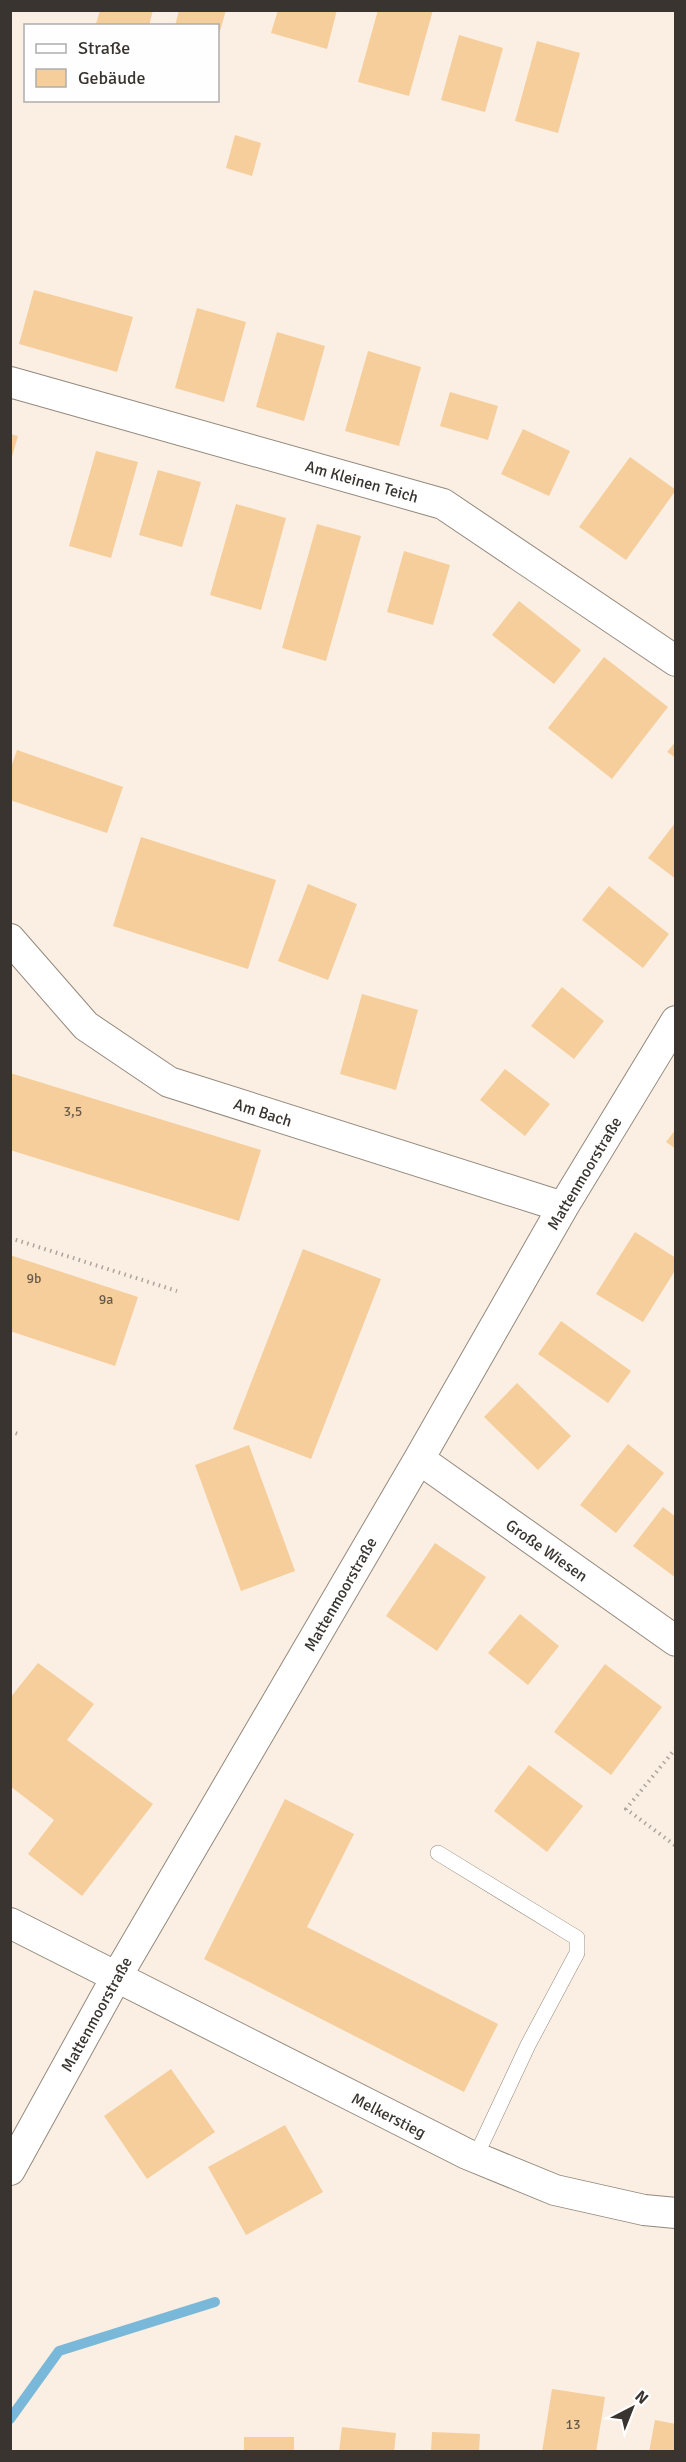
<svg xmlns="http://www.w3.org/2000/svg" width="686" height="2462" font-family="Signika,sans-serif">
	<rect width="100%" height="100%" fill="#faefe2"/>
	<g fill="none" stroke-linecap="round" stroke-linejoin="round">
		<!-- stream -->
		<path stroke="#79b8d8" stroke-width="10" d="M10,2419L59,2351L215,2302"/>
	</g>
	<!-- building -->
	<path fill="#f6ce9c" d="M100,10H153L149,26L96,24Z
		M179,10H226L218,38V26H175Z
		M278,10H337L327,49L271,33Z
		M378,10H433L409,96L358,82Z
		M459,35L503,48L485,112L441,100Z
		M537,41L580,53L558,133L515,121Z
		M235,135L261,143L252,176L226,168Z
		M34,290L133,317L117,372L19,344Z
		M197,308L246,322L224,402L175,388Z
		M277,332L325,346L304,421L256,407Z
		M368,351L421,367L399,446L345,431Z
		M450,392L498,406L488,440L440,426Z
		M523,429L570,451L549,496L501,474Z
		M10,434L18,436L11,460H10Z
		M96,451L138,462L111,558L69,546Z
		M630,457L676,490L626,560L579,527Z
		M158,470L201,482L182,547L139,535Z
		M236,504L286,518L261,610L210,595Z
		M317,524L361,536L326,661L282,648Z
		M404,551L450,565L433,625L387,612Z
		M519,601L581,650L554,684L492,635Z
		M604,657L668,707L612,779L548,728Z
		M676,741V758L667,752Z
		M17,750L123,787L107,833L10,800V770Z
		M676,822V879L648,858Z
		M141,837L276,880L248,969L113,926Z
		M308,884L357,904L328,980L278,961Z
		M609,886L669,934L643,968L582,920Z
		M562,987L604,1021L574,1059L531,1026Z
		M362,994L418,1010L396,1090L340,1074Z
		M505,1069L550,1104L525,1136L480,1100Z
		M10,1073L261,1150L239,1221L10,1150Z
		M676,1129V1149L666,1142Z
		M635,1232L676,1258V1269L643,1322L596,1294Z
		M303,1249L381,1279L311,1459L233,1429Z
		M10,1255L138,1297L115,1366L10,1331Z
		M561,1321L631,1371L608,1403L538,1354Z
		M517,1383L571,1436L538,1470L484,1417Z
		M628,1444L664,1473L616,1533L580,1505Z
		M249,1445L295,1571L241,1591L195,1465Z
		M663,1507L676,1517V1578L633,1546Z
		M435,1543L486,1577L437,1651L386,1616Z
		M520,1614L559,1646L528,1685L488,1653Z
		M38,1663L94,1704L67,1740L153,1804L82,1896L28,1854L54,1820L10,1786V1698Z
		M605,1664L662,1707L611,1775L554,1732Z
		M529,1765L583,1806L547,1852L494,1811Z
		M285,1799L354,1834L307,1927L498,2024L464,2092L204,1959Z
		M171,2069L215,2132L147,2179L104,2116Z
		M285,2125L323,2192L246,2235L208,2167Z
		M552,2389L605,2397L596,2452H542Z
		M655,2420L676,2424V2452H649Z
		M342,2427L396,2433L394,2452H339Z
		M432,2432L480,2434L479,2452H431Z
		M244,2437H294V2452H244Z"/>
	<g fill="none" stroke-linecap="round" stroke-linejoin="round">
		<!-- lane casing -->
		<g stroke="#93897d" stroke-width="16">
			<path id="lane" d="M438,1853L577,1938V1953L528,2045L475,2158"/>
		</g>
		<!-- street casing -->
		<g stroke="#93897d" stroke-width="32">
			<path id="street" d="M10,382L443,504L676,661
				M10,939L86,1026L169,1082L563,1207
				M419,1459L676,1641
				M10,1923L467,2154L555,2190L644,2210L676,2213
				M10,2170L117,1976L419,1459L563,1207L676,1021"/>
		</g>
		<!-- path -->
		<path stroke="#aca49a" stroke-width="4" stroke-dasharray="1.5 4.5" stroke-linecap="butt" d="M10,1238L177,1291
			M10,1431L21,1435
			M676,1748L626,1809L676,1846"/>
		<!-- lane -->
		<use href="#lane" stroke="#fff" stroke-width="15"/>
		<!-- street -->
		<use href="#street" stroke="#fff" stroke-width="30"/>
	</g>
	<g text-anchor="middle" stroke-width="5" stroke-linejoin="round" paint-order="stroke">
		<!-- number labels -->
		<g font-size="14" fill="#685a4a">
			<text x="73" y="1116">3,5</text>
			<text x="34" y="1283">9b</text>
			<text x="106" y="1304">9a</text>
			<text x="573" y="2429">13</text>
		</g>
		<!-- street labels -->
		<g font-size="16" fill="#39342f" stroke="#fefefe">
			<text transform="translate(362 481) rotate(16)" y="6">Am Kleinen Teich</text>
			<text transform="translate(263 1112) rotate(18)" y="6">Am Bach</text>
			<text transform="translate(584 1173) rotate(-59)" y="6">Mattenmoorstraße</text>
			<text transform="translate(547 1550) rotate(35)" y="6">Große Wiesen</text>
			<text transform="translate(340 1594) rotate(-60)" y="6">Mattenmoorstraße</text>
			<text transform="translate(96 2014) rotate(-61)" y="6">Mattenmoorstraße</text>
			<text transform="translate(389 2115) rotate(27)" y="6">Melkerstieg</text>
		</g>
	</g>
	<!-- border -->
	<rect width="686" height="2462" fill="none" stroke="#39342f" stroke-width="24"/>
	<!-- legend -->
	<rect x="24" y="24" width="195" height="78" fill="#fefefe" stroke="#afadab" stroke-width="1.5"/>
	<rect x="36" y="44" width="30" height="9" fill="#ffffff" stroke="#afadab" stroke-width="1.5"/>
	<text x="78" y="54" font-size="18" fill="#39342f">Straße</text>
	<rect x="36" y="69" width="30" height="18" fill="#f6ce9c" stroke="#afadab" stroke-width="1.5"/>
	<text x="78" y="84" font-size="18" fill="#39342f">Gebäude</text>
	<!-- north arrow -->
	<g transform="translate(632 2408) rotate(42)" stroke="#fefefe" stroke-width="4.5" paint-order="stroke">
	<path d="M0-4.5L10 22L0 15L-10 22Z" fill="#39342f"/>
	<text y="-9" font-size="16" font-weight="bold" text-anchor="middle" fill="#39342f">N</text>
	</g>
</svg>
